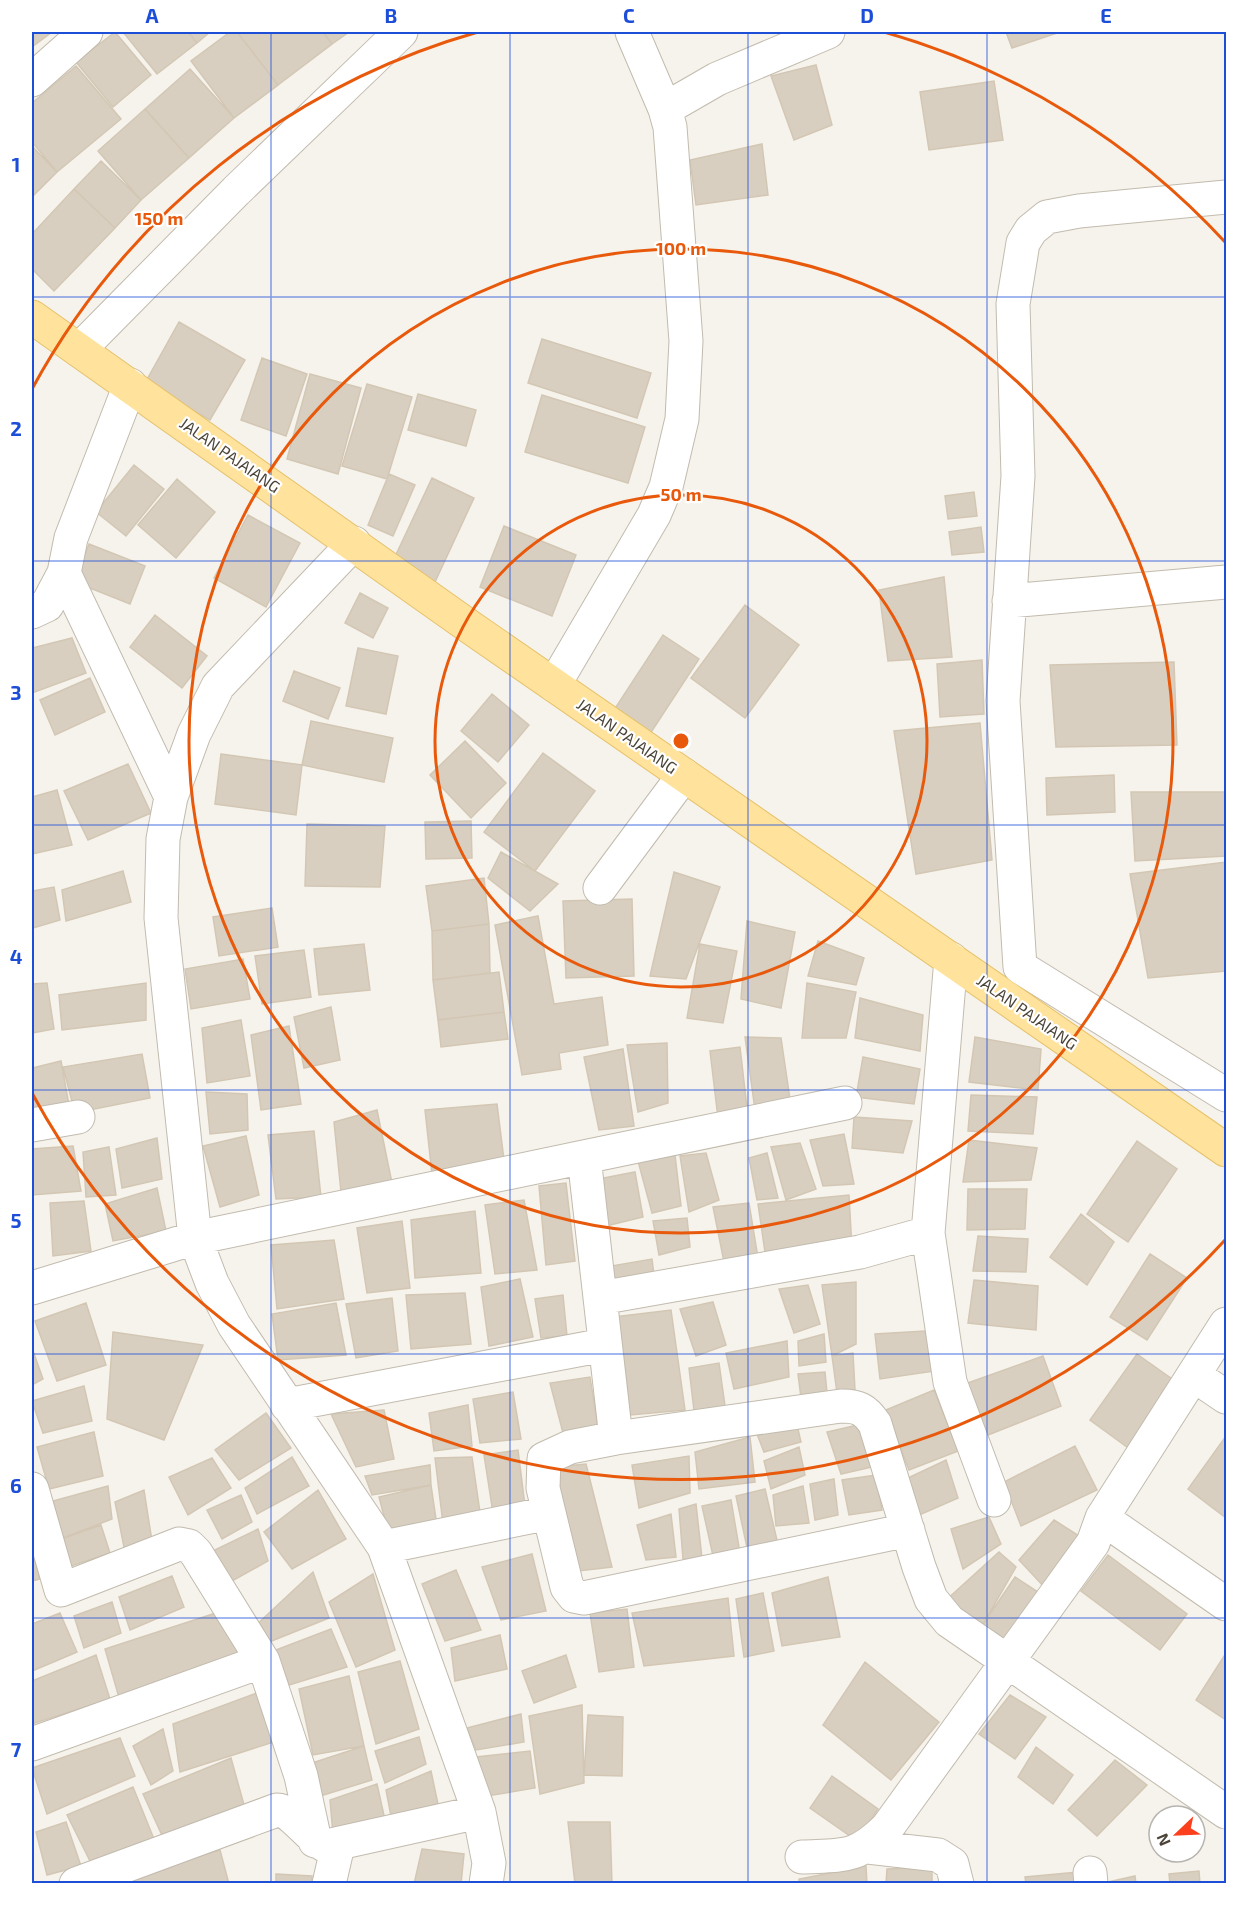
<svg xmlns="http://www.w3.org/2000/svg" width="1258" height="1915" font-family="'Exo 2',sans-serif">
	<rect width="100%" height="100%" fill="#f6f3ec"/>
	<!-- building -->
	<path fill="#d8cfc1" stroke="#d3c7b4" stroke-width="1.5" d="M32,32H52L32,47Z
		M115,32L151,75L113,107L76,62Z
		M123,32H188L197,43L157,74Z
		M188,32H210L197,43Z
		M230,32H237L278,85L234,118L191,61Z
		M237,32H323L332,44L278,85Z
		M323,32H349L332,44Z
		M1006,32H1060L1012,48Z
		M816,65L832,125L794,140L771,76Z
		M76,66L121,119L57,172L32,142V103Z
		M190,69L234,118L189,158L145,109Z
		M994,81L1003,140L929,150L920,92Z
		M145,109L189,158L141,200L98,151Z
		M762,144L768,195L696,205L690,160Z
		M32,146L57,172L32,197Z
		M101,161L141,200L115,228L74,189Z
		M74,189L115,228L54,291L32,269V234Z
		M179,322L245,360L210,420L145,383Z
		M542,339L651,373L637,418L528,383Z
		M262,358L307,374L286,436L241,420Z
		M310,374L361,388L338,474L287,459Z
		M367,384L412,397L387,479L342,466Z
		M418,394L476,410L466,446L408,430Z
		M542,395L645,427L628,483L525,452Z
		M134,465L164,489L126,536L96,512Z
		M389,474L415,485L393,536L368,525Z
		M432,478L474,498L435,582L393,561Z
		M177,479L215,512L176,558L138,525Z
		M974,492L977,516L948,519L945,496Z
		M248,515L300,543L266,607L214,578Z
		M504,526L576,555L552,616L480,587Z
		M981,527L984,552L952,555L949,532Z
		M89,544L145,566L130,604L75,582Z
		M944,577L952,657L888,661L879,590Z
		M360,593L388,608L373,638L345,623Z
		M745,605L799,645L745,718L691,678Z
		M155,615L207,656L182,688L130,647Z
		M663,635L699,659L648,737L612,713Z
		M72,638L86,673L32,693V648Z
		M358,648L398,656L386,714L346,706Z
		M982,660L984,714L940,717L937,664Z
		M1174,662L1177,745L1056,747L1050,665Z
		M294,671L340,688L328,719L283,701Z
		M90,678L105,712L55,735L40,700Z
		M492,694L529,725L498,762L461,731Z
		M311,721L393,738L384,782L302,765Z
		M980,723L992,860L916,874L894,731Z
		M465,741L506,783L471,818L430,775Z
		M543,753L595,791L535,871L484,832Z
		M221,754L302,765L296,815L215,804Z
		M128,764L151,813L88,840L64,791Z
		M1114,775L1115,812L1047,815L1046,778Z
		M57,790L72,845L32,854V797Z
		M1131,792H1226V856L1135,861Z
		M471,821L472,858L426,859L425,822Z
		M307,824L385,826L380,887L305,886Z
		M501,852L558,884L530,911L488,878Z
		M1226,862V971L1148,978L1130,874Z
		M123,871L131,902L66,921L62,890Z
		M674,872L720,887L686,979L650,976Z
		M484,878L489,924L432,931L426,886Z
		M54,887L60,920L33,928L32,891Z
		M632,899L634,976L566,978L563,901Z
		M272,908L278,947L219,956L213,917Z
		M538,916L554,1004L602,997L608,1045L559,1053L561,1069L522,1075L495,925Z
		M747,921L795,932L781,1008L741,999Z
		M489,924L490,973L433,980L432,931Z
		M818,941L864,958L856,985L808,976Z
		M364,944L370,990L319,995L314,949Z
		M700,944L737,951L723,1023L687,1018Z
		M304,950L311,997L262,1004L255,956Z
		M243,959L250,999L191,1009L185,969Z
		M499,972L504,1012L438,1020L433,980Z
		M47,983L54,1029L32,1033V984Z
		M146,983V1020L62,1030L59,995Z
		M807,983L856,992L846,1038H802Z
		M860,998L923,1015L920,1051L855,1038Z
		M331,1007L340,1060L304,1068L294,1017Z
		M504,1012L508,1039L441,1047L438,1020Z
		M241,1020L250,1076L207,1083L202,1028Z
		M289,1026L301,1104L261,1110L251,1035Z
		M745,1037L781,1038L791,1106L755,1110Z
		M975,1037L1041,1049L1038,1090L969,1082Z
		M667,1043L668,1103L638,1112L627,1045Z
		M740,1047L747,1108L718,1118L710,1051Z
		M623,1049L634,1126L599,1130L584,1057Z
		M142,1054L150,1098L75,1113L63,1067Z
		M863,1057L920,1069L914,1104L856,1097Z
		M61,1061L69,1105L32,1112V1068Z
		M206,1092L247,1094L248,1130L210,1134Z
		M971,1095L1037,1097L1033,1134L968,1131Z
		M497,1104L504,1160L432,1174L425,1110Z
		M377,1110L392,1183L341,1192L334,1122Z
		M854,1117L912,1121L903,1153L852,1148Z
		M314,1131L321,1197L276,1199L268,1135Z
		M844,1134L854,1184L823,1186L810,1140Z
		M246,1136L259,1195L220,1207L203,1146Z
		M157,1138L162,1179L122,1188L116,1149Z
		M969,1140L1037,1148L1031,1180L963,1182Z
		M1137,1141L1177,1169L1128,1242L1087,1214Z
		M800,1143L816,1189L786,1200L771,1147Z
		M73,1146L81,1191L32,1195V1149Z
		M109,1147L116,1195L86,1197L83,1152Z
		M706,1153L719,1200L689,1212L680,1156Z
		M767,1153L778,1198L757,1200L749,1158Z
		M675,1155L681,1206L652,1213L638,1161Z
		M635,1172L643,1217L606,1226L598,1179Z
		M566,1183L575,1261L546,1265L539,1186Z
		M157,1188L166,1231L113,1241L105,1204Z
		M968,1189H1027L1025,1229L967,1230Z
		M849,1195L852,1249L767,1266L758,1204Z
		M524,1200L537,1270L495,1274L485,1205Z
		M84,1201L91,1251L53,1256L50,1203Z
		M749,1203L759,1264L725,1267L713,1207Z
		M475,1211L481,1273L415,1278L411,1220Z
		M1081,1214L1114,1242L1087,1285L1050,1257Z
		M687,1218L690,1247L659,1255L653,1221Z
		M402,1221L410,1288L367,1293L357,1228Z
		M978,1236L1028,1239L1026,1272L973,1271Z
		M334,1240L344,1299L277,1309L271,1245Z
		M1150,1254L1187,1278L1147,1340L1110,1317Z
		M652,1259L655,1283L614,1289L611,1266Z
		M520,1279L533,1337L489,1346L481,1287Z
		M974,1280L1038,1286L1036,1330L968,1323Z
		M856,1282V1344L832,1356L822,1285Z
		M808,1285L820,1324L794,1333L779,1289Z
		M465,1293L471,1344L411,1349L406,1295Z
		M563,1295L567,1336L541,1338L535,1299Z
		M392,1298L398,1351L356,1358L346,1304Z
		M713,1302L726,1345L696,1356L680,1309Z
		M86,1303L106,1365L57,1381L35,1321Z
		M336,1303L346,1355L278,1360L272,1314Z
		M671,1310L685,1410L630,1415L614,1317Z
		M925,1331L935,1371L880,1379L875,1334Z
		M113,1332L203,1345L164,1440L107,1419Z
		M824,1334L826,1362L799,1366L798,1341Z
		M787,1341L789,1377L734,1389L726,1353Z
		M32,1348L43,1379L32,1385Z
		M853,1353L855,1390L837,1393L832,1356Z
		M1137,1354L1179,1384L1131,1450L1090,1420Z
		M1043,1356L1061,1406L983,1437L965,1384Z
		M719,1363L726,1413L695,1419L689,1368Z
		M825,1372L827,1393L801,1398L798,1374Z
		M590,1377L598,1427L563,1433L550,1383Z
		M84,1386L92,1421L43,1433L32,1401Z
		M934,1390L958,1451L909,1470L886,1410Z
		M513,1392L521,1439L480,1443L473,1399Z
		M468,1405L472,1446L434,1451L429,1413Z
		M384,1410L394,1459L356,1467L331,1414Z
		M266,1413L291,1448L239,1480L215,1450Z
		M797,1425L801,1442L764,1452L757,1434Z
		M858,1425L872,1467L841,1474L827,1432Z
		M94,1432L103,1476L49,1489L37,1447Z
		M1226,1436V1518L1188,1489Z
		M750,1437L755,1482L699,1489L695,1452Z
		M1075,1446L1097,1490L1021,1526L1004,1482Z
		M799,1447L805,1475L771,1489L764,1461Z
		M518,1450L525,1506L493,1513L484,1455Z
		M689,1456L690,1493L639,1508L632,1465Z
		M292,1457L309,1486L257,1514L245,1488Z
		M472,1457L481,1519L443,1524L435,1458Z
		M212,1458L231,1488L188,1515L169,1477Z
		M946,1460L958,1498L917,1516L908,1478Z
		M586,1464L612,1567L578,1571L554,1467Z
		M430,1465L431,1485L372,1495L365,1476Z
		M876,1475L882,1510L849,1515L842,1480Z
		M834,1479L838,1515L815,1520L810,1484Z
		M431,1485L437,1526L390,1539L379,1497Z
		M108,1486L112,1519L63,1538L53,1501Z
		M803,1486L809,1523L776,1526L773,1495Z
		M765,1489L780,1553L749,1557L736,1496Z
		M144,1490L152,1541L124,1547L115,1502Z
		M318,1490L346,1539L292,1569L264,1532Z
		M241,1495L252,1522L222,1539L207,1510Z
		M731,1500L740,1553L713,1556L702,1506Z
		M696,1504L702,1558L683,1559L679,1509Z
		M671,1514L676,1557L646,1560L637,1525Z
		M989,1517L1001,1544L963,1569L951,1529Z
		M1054,1520L1084,1539L1048,1591L1019,1560Z
		M101,1525L110,1553L59,1570L50,1543Z
		M258,1529L268,1561L225,1585L213,1551Z
		M32,1549L40,1579L32,1581Z
		M999,1552L1016,1567L978,1633L944,1602Z
		M532,1554L546,1611L501,1620L482,1567Z
		M1108,1555L1187,1614L1160,1650L1081,1591Z
		M456,1570L481,1630L445,1641L422,1584Z
		M313,1572L329,1618L269,1642L255,1626Z
		M373,1574L395,1650L356,1667L329,1602Z
		M172,1576L184,1607L130,1630L119,1597Z
		M828,1577L840,1637L782,1646L772,1593Z
		M1015,1577L1038,1592L999,1651L975,1636Z
		M763,1593L774,1651L744,1657L736,1599Z
		M728,1598L734,1656L644,1666L632,1613Z
		M112,1602L121,1633L84,1648L74,1616Z
		M627,1609L634,1667L599,1672L590,1613Z
		M222,1611L242,1664L122,1708L105,1649Z
		M60,1613L77,1652L32,1671V1624Z
		M331,1629L347,1667L289,1685L276,1650Z
		M500,1635L507,1669L455,1681L451,1648Z
		M1226,1653V1720L1196,1700Z
		M96,1655L110,1699L32,1724V1681Z
		M566,1655L576,1687L534,1703L522,1671Z
		M400,1661L419,1729L376,1744L358,1672Z
		M865,1662L939,1722L891,1780L823,1725Z
		M349,1676L364,1746L313,1755L299,1689Z
		M262,1691L283,1739L180,1772L173,1724Z
		M1010,1695L1046,1717L1015,1759L979,1734Z
		M582,1705L584,1783L540,1794L529,1716Z
		M521,1714L524,1742L476,1750L467,1728Z
		M588,1715L623,1717L622,1776L584,1775Z
		M163,1729L173,1771L151,1785L133,1746Z
		M419,1737L426,1764L385,1783L375,1751Z
		M120,1738L135,1776L47,1814L32,1768Z
		M364,1746L372,1780L314,1798L312,1763Z
		M1036,1747L1073,1775L1053,1804L1018,1777Z
		M530,1751L535,1788L475,1798L467,1758Z
		M231,1758L246,1812L166,1844L143,1794Z
		M1115,1760L1147,1785L1097,1836L1068,1810Z
		M431,1771L438,1804L391,1816L386,1790Z
		M832,1776L878,1809L857,1841L810,1808Z
		M377,1784L385,1820L333,1834L330,1800Z
		M133,1787L154,1839L92,1865L67,1815Z
		M66,1822L81,1866L47,1875L36,1832Z
		M568,1822H610L612,1884H575Z
		M422,1849L464,1854L461,1884H414Z
		M220,1850L229,1884H127L125,1878Z
		M866,1866L867,1884H799V1879Z
		M932,1867V1884H886L887,1869Z
		M1199,1871L1200,1884H1170L1169,1874Z
		M1078,1872L1079,1884H1026L1025,1877Z
		M276,1874L312,1876L311,1884H276Z
		M1135,1876L1136,1884H1103V1883Z"/>
	<g fill="none" stroke-linecap="round" stroke-linejoin="round">
		<!-- minor casing -->
		<g stroke="#c2bbae" stroke-width="35">
			<path id="minor" d="M632,32L665,109
				M32,80L86,32
				M1226,197L1079,211L1047,217L1031,230L1023,243L1013,304L1018,476L1003,701L1020,967L1226,1095
				M79,350L236,191L401,32
				M354,543L218,686L194,734L171,797L163,839L161,918L195,1238L212,1283L234,1325L384,1547L479,1812L489,1863L486,1884
				M64,573L171,797
				M1009,601L1226,582
				M32,612L47,605L64,573L71,538L130,385
				M554,685L654,515L666,487L682,419L686,341L670,127L665,109L717,79L828,32
				M600,888L684,775
				M845,1103L584,1157L616,1438L841,1406C858,1406 865,1409 875,1424L919,1567L931,1599L949,1621L1226,1812
				M32,1125L78,1117
				M928,1233L950,1382L994,1500
				M32,1288L195,1238L584,1157
				M600,1298L860,1252L928,1233L951,959
				M1195,1376L1226,1397
				M287,1405L604,1345
				M32,1489L61,1590L179,1544L189,1546L196,1553L263,1661
				M549,1513L543,1488L544,1459L570,1447L616,1438
				M1102,1518L1226,1604
				M384,1547L549,1513L567,1587L574,1596L584,1598L908,1530
				M32,1744L263,1661L301,1776L315,1841
				M868,1847L938,1855L952,1864L957,1884
				M802,1857C843,1855 856,1859 887,1828L1093,1543L1102,1518L1226,1324
				M1090,1873L1091,1884
				M76,1884L277,1810C292,1810 310,1839 326,1846L479,1812
				M329,1884L338,1845"/>
		</g>
		<!-- major casing -->
		<g stroke="#e6c16a" stroke-width="35">
			<path id="major" d="M32,317L470,627L1226,1150"/>
		</g>
		<!-- minor -->
		<use href="#minor" stroke="#fff" stroke-width="33"/>
		<!-- major -->
		<use href="#major" stroke="#ffe39c" stroke-width="33"/>
	</g>
	<!-- grid -->
	<path fill="none" stroke="#1d4ed8" stroke-width="1.5" stroke-opacity="0.55" d="M271,32V1884M510,32V1884M748,32V1884M987,32V1884M32,297H1226M32,561H1226M32,825H1226M32,1090H1226M32,1354H1226M32,1618H1226"/>
	<!-- distance rings -->
	<g fill="none" stroke="#e8590c" stroke-width="3">
		<circle cx="681" cy="741" r="246"/>
		<circle cx="681" cy="741" r="492"/>
		<path d="M1225 1240A738 738 0 0 1 32 1093M32 389A738 738 0 0 1 478 32M884 32A738 738 0 0 1 1225 242"/>
	</g>
	<g text-anchor="middle" stroke-width="4.5" stroke-linejoin="round" paint-order="stroke">
		<!-- street labels -->
		<g font-size="16" fill="#4b4439" stroke="#fff">
			<text transform="translate(230 455) rotate(35)" y="6">JALAN PAJAIANG</text>
			<text transform="translate(627 736) rotate(35)" y="6">JALAN PAJAIANG</text>
			<text transform="translate(1027 1012) rotate(35)" y="6">JALAN PAJAIANG</text>
		</g>
	</g>
	<circle cx="681" cy="741" r="9" fill="#e8590c" stroke="#fff" stroke-width="3"/>
	<g font-size="18" text-anchor="middle" font-weight="bold" fill="#e8590c" stroke="#fff" stroke-width="4.5" stroke-linejoin="round" paint-order="stroke">
		<text x="159" y="225">150 m</text>
		<text x="681" y="255">100 m</text>
		<text x="681" y="501">50 m</text>
	</g>
	<!-- border -->
	<rect width="1258" height="1915" fill="none" stroke="#ffffff" stroke-width="66"/>
	<!-- north arrow -->
	<g transform="translate(1177 1834) rotate(247)"><circle r="28" fill="#ffffff" stroke="#b7b4b0" stroke-width="1.5"/>
	<path d="M0-4.5L10 22L0 15L-10 22Z" fill="#fc3f1d"/>
	<text y="-9" font-size="16" font-weight="bold" text-anchor="middle" fill="#4b4439">N</text>
	</g>
	<rect x="33" y="33" width="1192" height="1849" fill="none" stroke="#1d4ed8" stroke-width="2"/>
	<g font-size="20" text-anchor="middle" font-weight="bold" fill="#1d4ed8">
		<text x="152" y="23">A</text>
		<text x="391" y="23">B</text>
		<text x="629" y="23">C</text>
		<text x="867" y="23">D</text>
		<text x="1106" y="23">E</text>
		<text x="16" y="172">1</text>
		<text x="16" y="436">2</text>
		<text x="16" y="700">3</text>
		<text x="16" y="964">4</text>
		<text x="16" y="1228">5</text>
		<text x="16" y="1493">6</text>
		<text x="16" y="1757">7</text>
	</g>
</svg>
